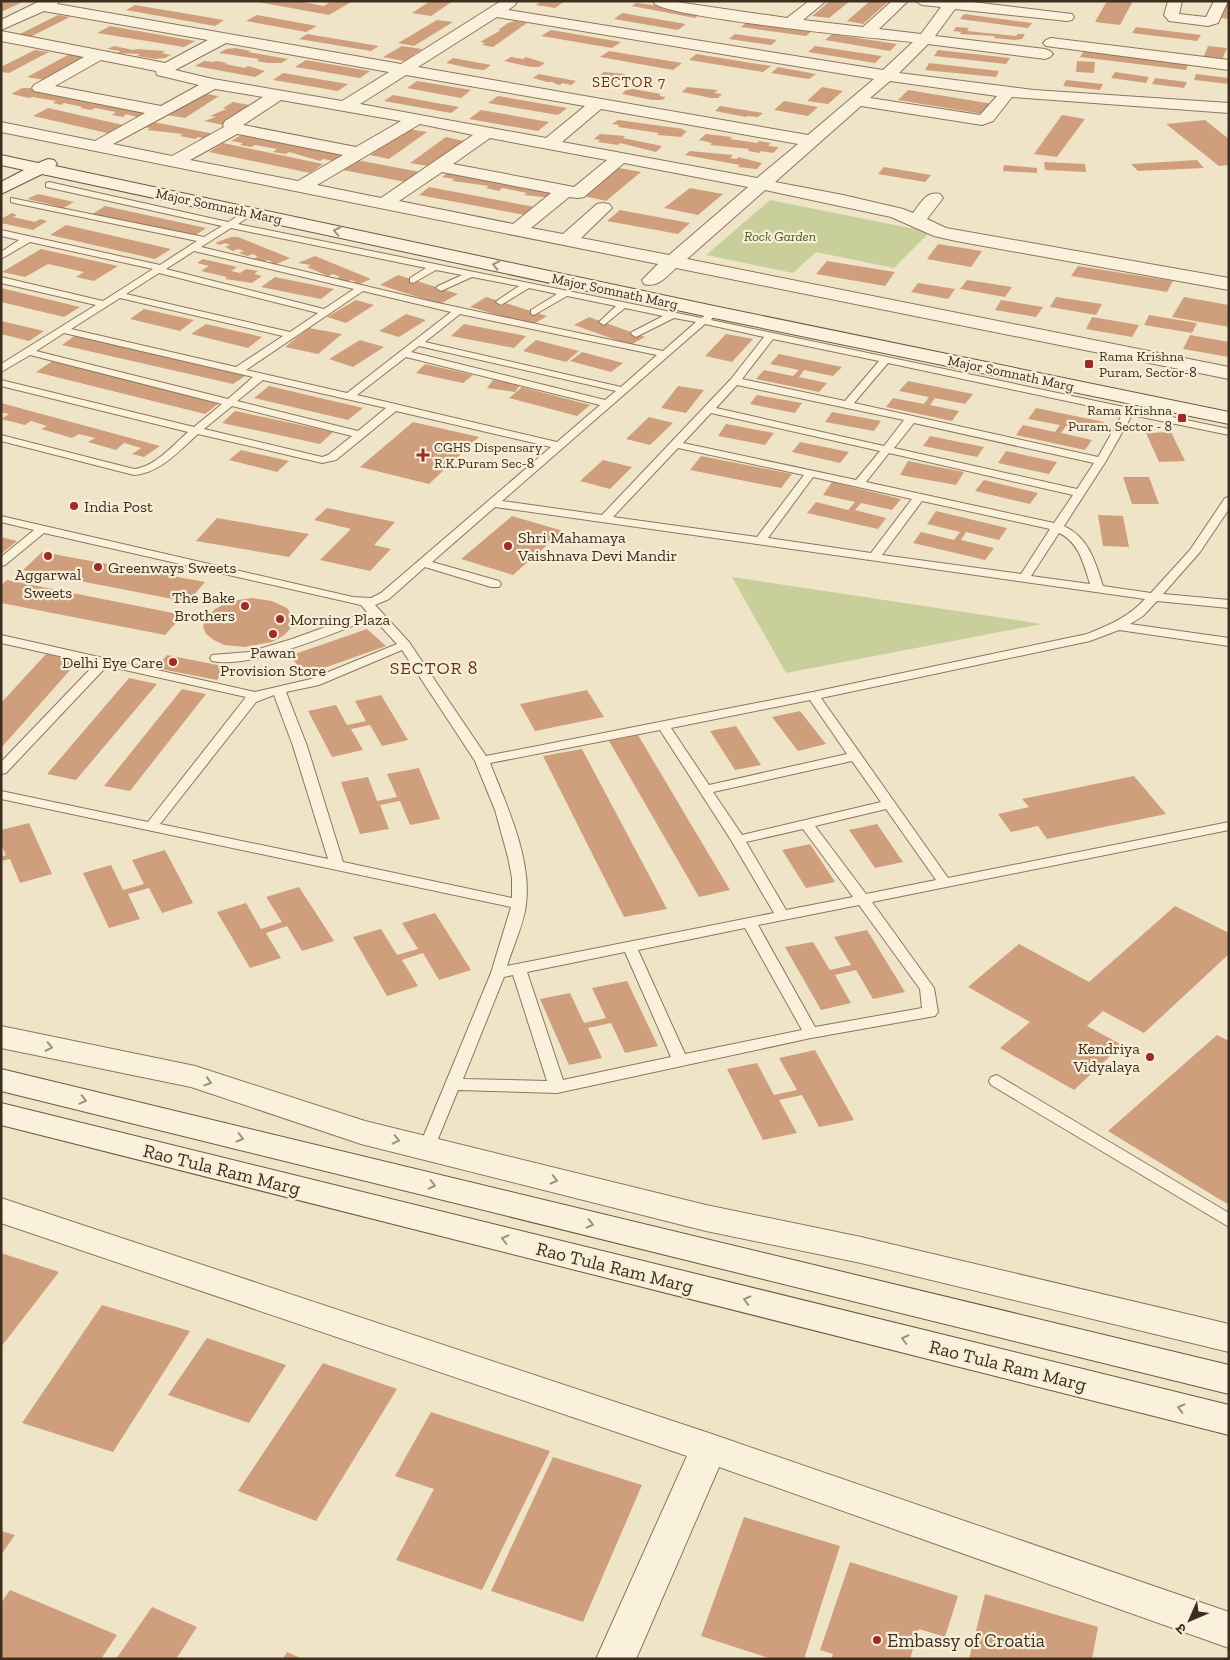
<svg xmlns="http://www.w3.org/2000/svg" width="1230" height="1660" font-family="'Zilla Slab','Noto Sans Devanagari',serif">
	<rect width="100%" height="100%" fill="#f0e4c8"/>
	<!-- green -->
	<path fill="#c9cf9b" d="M770,200L930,232L894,268L816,252L793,273L706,255Z
		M732,577L1042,624L786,673Z"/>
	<!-- building -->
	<path fill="#cf9f7d" d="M2,1H25L1,12Z
		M252,1H297L324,6L331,1L351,2L329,15Z
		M430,1H453L431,16L412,13Z
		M542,1H565L555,8L536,5Z
		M830,1H850L829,18L812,16Z
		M870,1H889L863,24L847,21Z
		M1107,1H1133L1120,25L1095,22Z
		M1227,1H1229V19L1221,18Z
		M636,3L645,4L701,12L695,18L632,6Z
		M135,5L224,20L215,26L126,10Z
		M622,13L686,24L678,30L614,19Z
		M964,14L1032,23L1028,28L960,19Z
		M58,15L70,17L28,38L16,36Z
		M257,15L317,26L306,32L246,21Z
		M437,20L453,22L414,46L398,43Z
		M515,21L527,23L493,47L482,45L485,43L480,42L501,30H498L508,23Z
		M748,21L813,30L806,36L741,27Z
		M110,26L195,41L184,47L97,33Z
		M956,27L969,28L967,31L1016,36L1018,34H1025L1022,39L1014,40L994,38L995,36L960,34L961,32L953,31Z
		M1136,27L1201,35L1197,41L1132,33Z
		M551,30L621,42L612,48L541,36Z
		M307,34L379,46L371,51L299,39Z
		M735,34L777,40L771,45L729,39Z
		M832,34L897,44L890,51L825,40Z
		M114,46L133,50L136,49L165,51L162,53L171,55L165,58L155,59L137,56L140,54L118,53L120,51L107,49Z
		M402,46L422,49L404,61L383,57Z
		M815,46L882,56L875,63L808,52Z
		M1208,46L1227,48L1222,60L1203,58Z
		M235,48L251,51L248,52L288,59L281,63H268L257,61L259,59L219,53L226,49Z
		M35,50L49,52L9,73L1,72V67Z
		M938,50L1010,58L1006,64L934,56Z
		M609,51L682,63L673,70L600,57Z
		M1084,51L1189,63L1186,70L1080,57Z
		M70,54L87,57L45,80L27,77Z
		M696,54L771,66L763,72L689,60Z
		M511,57L523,59L526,57L545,63L539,67H531L504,61Z
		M453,58L491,65L484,70L474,69L446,63Z
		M306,60L370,71L360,78L295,67Z
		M204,61L213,62L216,61L227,63L225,64L245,68L248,66L265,71L255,77L195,66Z
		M1077,61L1095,62L1094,73L1076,72Z
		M929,63L999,71L996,77L925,70Z
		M778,67L816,74L809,79L771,73Z
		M604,72L626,74L624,76L631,77L625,82H620L599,79L600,77H597Z
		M1115,72L1149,77L1146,83L1111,78Z
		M283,73L348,84L338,91L273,80Z
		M539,74L576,81L571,85L562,83L560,85L553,83L555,82H547L533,78Z
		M1196,74L1229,78V84L1194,80Z
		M1155,78L1187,82L1184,88L1152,84Z
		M1066,80L1103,84L1100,90L1063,86Z
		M417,81L471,90L461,98L407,88Z
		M687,87L718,90L714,93L722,94L718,98H711L682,92Z
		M822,87L843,91L828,104L807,101Z
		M22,88H30L146,112L137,117L126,114L123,117L112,115L116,112L95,108L91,110L80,108L83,107L64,103L61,105L53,103L56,101L32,97L29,98L11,94Z
		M633,89L661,94L659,96L666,97L662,100H652L622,94L626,90Z
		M908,90L993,104L983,114L898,100Z
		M201,93L219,96L185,118L167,115Z
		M393,95L459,107L451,113L384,101Z
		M498,96L567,108L558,115L488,103Z
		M784,101L818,107L808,116L774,110Z
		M233,102L254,106L245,112L240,111L228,118L232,119L223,125L204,121L216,117L210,116L226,109L223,108Z
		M720,106L763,113L758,117L748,116L746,117L715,111Z
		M48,108L123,125L107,133L33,116Z
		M481,110L549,122L538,131L469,119Z
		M1062,115L1085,119L1057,157L1034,154Z
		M618,120L684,129L682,130L687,131L681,137L657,135L659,133L618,127L619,125L612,124Z
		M1205,120L1229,139V165L1219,166L1166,124Z
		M148,121L215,134L207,139L198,137L195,139L180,136L183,134L147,130L150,128L139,126Z
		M409,129L427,132L389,159L370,155Z
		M600,134L625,136L623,138L662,146L656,152L620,143L618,145L598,142L600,140L594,139Z
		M706,134L732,137L730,139L757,143L759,141L771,143L768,146L779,147L773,153L761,151L760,153L748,151L749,149L710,145L712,143L699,140Z
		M241,135L336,152L334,153L343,155L334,161L323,159L320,161L289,152L286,154L273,152L277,149L255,145L251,147L240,145L243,143L231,141Z
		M446,137L464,141L428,166L410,163Z
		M223,143L323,164L310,173L209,152Z
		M690,151L733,155L730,158L737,159L738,157L762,163L757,169L738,167L740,165L685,155Z
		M352,159L425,173L411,183L337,169Z
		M1197,160L1204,168L1138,171L1131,164Z
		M1044,162L1085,164L1086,172L1045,170Z
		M1004,165L1037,168V173L1003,171Z
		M884,167L931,175L925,182L878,174Z
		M619,168L641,172L606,201L584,196Z
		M450,171L560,192L552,198L524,195L527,193L502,188L499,191L486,188L489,186L452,181L454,179L442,177Z
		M429,187L535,207L525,215L419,195Z
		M690,188L723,194L698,215L664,208Z
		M38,194L74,202L60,210L53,208L57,206L27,199Z
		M105,206L206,228L193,237L91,215Z
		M620,210L690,223L678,234L607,221Z
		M12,213L17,215L13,217L35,222L40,219L47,221L33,230L1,223V219Z
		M66,225L171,249L155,259L50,235Z
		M231,237H238L290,258L274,265L269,263L272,262L268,260L262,262L253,259L258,257L253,254L247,256L239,253L244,251L238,249L233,251L225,247L230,245L225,243L220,245L215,243Z
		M938,244L982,251L971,267L927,259Z
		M41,249L118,266L94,281L76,277L84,272L48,264L25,277L2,272Z
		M315,256L371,279L357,285L353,283L356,282L351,280L344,283L335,279L340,277L333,274L328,276L307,267L311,265L298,263Z
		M203,259L237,267L231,271L240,273L246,269L258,271L254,274L262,276L252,283L225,279L227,277L201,271L209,266L197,263Z
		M827,261L895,272L885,286L816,274Z
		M1078,266L1173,281L1167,292L1071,276Z
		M398,275L458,294L440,304L380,285Z
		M275,277L334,289L321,299L261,287Z
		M967,280L1012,287L1005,297L960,289Z
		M918,283L955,289L948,299L911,292Z
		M1,288L80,307L64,317L1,302Z
		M486,297L547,316L532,325L470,307Z
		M1056,297L1102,304L1096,315L1050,307Z
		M1184,297L1229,305V327L1172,317Z
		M356,300L374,305L346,323L327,317Z
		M1001,300L1043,307L1036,317L995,310Z
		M144,309L194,320L180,331L130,319Z
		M406,314L426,320L399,337L379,331Z
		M1149,315L1197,323L1192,333L1144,325Z
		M589,317L645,337L630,345L574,325Z
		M1092,317L1139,325L1132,337L1086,329Z
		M1,321L44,331L29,341L1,334Z
		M206,324L262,337L248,348L191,334Z
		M464,324L526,336L514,348L451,336Z
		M309,328L342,334L318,354L285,347Z
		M77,334L248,374L233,384L62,345Z
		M726,334L753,339L732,362L705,356Z
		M1190,335L1229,342V357L1183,349Z
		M360,340L384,347L353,367L329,359Z
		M536,340L579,351L566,362L523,351Z
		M582,352L623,363L611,372L570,361Z
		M779,354L842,367L833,376L804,370L799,377L827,383L819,392L756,379L764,370L793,376L799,370L770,364Z
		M54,360L222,401L205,414L36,372Z
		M425,364L473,375L463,383L416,373Z
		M493,380L521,384L515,392L487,388Z
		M908,381L973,394L965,404L935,398L930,405L959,411L952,421L886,407L893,398L924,404L929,397L899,391Z
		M269,386L363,408L348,420L254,398Z
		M678,386L704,390L686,413L661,408Z
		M522,387L590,405L577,416L509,398Z
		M757,395L802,403L795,413L750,404Z
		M1,403L160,446L144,457L132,454L141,448L124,443L116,450L88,442L95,438L79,434L72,438L41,429L47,426L31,421L25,425L1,419L9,414L1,412Z
		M1036,408L1104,422L1097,433L1066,426L1061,433L1092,440L1085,450L1016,435L1023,425L1055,432L1060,425L1028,419Z
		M235,411L333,432L320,444L222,423Z
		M832,412L881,421L874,431L825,422Z
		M649,417L673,423L650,445L626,439Z
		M413,422L479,437L429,484L360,467Z
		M726,424L774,433L765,445L718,436Z
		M1171,432L1185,461L1159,462L1146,433Z
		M930,436L984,447L977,457L923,446Z
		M800,442L849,452L840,463L792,452Z
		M241,450L289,461L277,472L229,460Z
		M1006,451L1057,462L1049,474L998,463Z
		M701,456L792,474L781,488L690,470Z
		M603,460L632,467L610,489L580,481Z
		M908,461L964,472L956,485L900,475Z
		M1123,477H1149L1159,504H1132Z
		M984,480L1038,493L1030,504L975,491Z
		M832,482L901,499L892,510L861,503L855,510L886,518L878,529L807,513L816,502L848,510L855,502L823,495Z
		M327,508L395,522L374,545L391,549L370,571L320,560L351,529L314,520Z
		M936,511L1007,528L999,540L966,532L961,540L994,548L985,560L913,543L921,532L954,540L960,532L927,524Z
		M1098,515L1123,516L1129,547L1103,546Z
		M512,516L563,531L513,575L461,559Z
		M217,518L309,534L289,557L196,541Z
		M1,537L17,541L1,554Z
		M42,552L205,582L188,602L23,570Z
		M7,580L183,615L165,635L1,603V585Z
		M252,598L272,601L287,608L293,618L290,629L283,636L272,642L245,647L224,645L214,640L206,634L203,627L205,619L215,609L231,601Z
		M367,629L386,646L307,674L289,656Z
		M46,654L79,660L1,748V703Z
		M167,655L228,667L217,680L156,668Z
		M129,678L157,684L76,780L47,774Z
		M182,689L206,694L130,791L104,786Z
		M587,690L604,717L535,731L520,704Z
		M381,695L408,740L382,746L370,725L351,729L363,750L332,757L308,711L336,705L347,725L366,721L355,701Z
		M800,711L826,744L798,751L772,717Z
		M736,726L761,765L735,770L710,731Z
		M638,735L730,890L699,897L609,741Z
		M582,749L667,909L624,917L543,756Z
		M419,768L440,819L410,825L400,801L380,805L389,829L360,834L341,782L368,777L377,801L397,797L387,774Z
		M1134,776L1166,814L1047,839L1038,826L1011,832L998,814L1029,807L1022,799Z
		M29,823L52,874L20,883L10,859L1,861V857L6,855L1,845V830Z
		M877,824L903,862L875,868L849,830Z
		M810,844L835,882L806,888L782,850Z
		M165,850L193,903L162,913L149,888L128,894L140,919L109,928L83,873L111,865L123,890L144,884L132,860Z
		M299,887L334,941L302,951L287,926L266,933L281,958L250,968L217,912L246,903L261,929L282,922L266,897Z
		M1175,906L1229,933V954L1144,1033L1103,1011L1087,1026L1122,1045L1074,1090L1000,1048L1030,1022L968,987L1019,944L1089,982Z
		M435,913L471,970L439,980L423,953L402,960L418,986L387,996L353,937L381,929L397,955L418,949L402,923Z
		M867,930L905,992L873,999L856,970L835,975L851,1003L821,1010L785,947L813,942L830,970L851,965L834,937Z
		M627,981L658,1046L625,1053L611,1023L588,1028L602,1058L569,1065L540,999L570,993L584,1023L606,1018L592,988Z
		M1217,1035L1229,1041V1205L1108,1131Z
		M815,1050L854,1120L819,1127L802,1095L779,1100L797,1133L763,1140L727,1069L757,1063L774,1095L797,1090L779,1058Z
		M1,1253L59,1272L1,1347Z
		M102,1305L190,1331L113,1452L22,1423Z
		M207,1338L286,1365L249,1423L168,1395Z
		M323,1363L397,1389L316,1521L238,1491Z
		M431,1412L550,1451L482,1590L396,1560L434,1489L395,1476Z
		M553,1457L642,1485L583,1622L491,1591Z
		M744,1517L840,1546L804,1659H772L701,1636Z
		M1,1531L15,1535L1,1555Z
		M850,1562L958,1596L945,1637L919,1629L910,1659H831L833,1654L820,1650Z
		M10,1590L117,1635L101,1659H1V1603Z
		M985,1594L1098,1627L1092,1659H969Z
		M152,1607L197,1627L176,1659H116Z
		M287,1652L303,1659H283Z"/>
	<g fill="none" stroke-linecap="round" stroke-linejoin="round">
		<!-- lane casing -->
		<g stroke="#8d765c" stroke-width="2">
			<path id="lane" d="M49,182L228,222L250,209L254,212L253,214L238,224L701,318L708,314L713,317L711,320L1229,429V435L1132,415L1106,461L1064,526C1089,538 1095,561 1103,586L1151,593L1190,550L1225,498L1229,497V509L1200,552L1163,594L1229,600V608L1157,601L1143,616L1130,624L1229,638V646L1119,630L1090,641L821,698L948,878L1229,822V830L872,902L934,988L938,1012L935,1016L811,1038L557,1093L458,1090L433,1151L427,1153L421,1151L419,1147L491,973L511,907L1,799V791L148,822L246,697L107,666L6,773L1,774V762L95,664L1,643V635L255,692L311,679L397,644L373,618C336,632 249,670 212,661L210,658L212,655L249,652L292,639L367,612L361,605L44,533L5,565L1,566V557L34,530L1,522V516L353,597L371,598L381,593L551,447L396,411L336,460L322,463L198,434C179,451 160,473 134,475L1,441V435L134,469C155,467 173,445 188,432L1,386V380L194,427L222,404L30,355L1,372V364L96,305L1,283V277L103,301L153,269L30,242L1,259V252L19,240L1,236V230L160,265L197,241L14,203L11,202V198L204,237L222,226L46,187V183ZM231,228L426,268L410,278V282L413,283L436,270L462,275L438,286L436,288L441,291L472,277L519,286L498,300L496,302L501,305L529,288L557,294L531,310V314L534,315L567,296L616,306L599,322L604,325L625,308L663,316L632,332L631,334L636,337L674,318L696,322L663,351L433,302L201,247ZM194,251L354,289L324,309L166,269ZM159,273L318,313L290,332L126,294ZM363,291L451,312L347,393L246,370ZM120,298L283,336L236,367L71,329ZM460,314L657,355L621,387L425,342ZM705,324L764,337L731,379L602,515L502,501ZM64,333L253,377L228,399L36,351ZM773,339L879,361L845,401L742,379ZM419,346L616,391L605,400L411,352ZM406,357L600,405L557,442L357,395ZM888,363L1123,413L1098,457L854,403ZM263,380L386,408L358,431L237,401ZM737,385L904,420L884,446L716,408ZM232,406L352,436L328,455L322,457L204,429ZM711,413L880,451L856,480L683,443ZM914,423L1094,463L1077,489L894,448ZM678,448L804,475L757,537L613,517ZM889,453L1073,495L1054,523L866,482ZM813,477L912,499L871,553L768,538ZM922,501L1050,529L1021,574L882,555ZM495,507L1145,599C1129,617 1109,625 1087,634L813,692L486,756L409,642L375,605L389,599L425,567L491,587H499L501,584L499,581L432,562ZM1059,533C1079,542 1084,565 1090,584L1031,576ZM402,650L475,761L495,810L508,857L512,878V898L343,862L307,746L286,692L319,685ZM274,695L293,746L328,859L160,824L256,702ZM810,700L847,754L709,785L671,728ZM660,730L731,840L774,913L507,966C513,946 524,924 526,904C532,859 506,804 490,763ZM852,761L881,802L742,835L713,792ZM886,809L936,880L866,894L815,826ZM803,829L853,897L786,910L746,842ZM859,905L920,989L922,1008L815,1027L758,925ZM745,928L802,1030L685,1054L638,950ZM625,952L671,1057L563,1080L527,972ZM513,975L547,1081L463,1079L504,977Z
				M997,1075L1229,1213V1227L991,1085L989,1081L991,1077Z"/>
		</g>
		<!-- street casing -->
		<g stroke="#8d765c" stroke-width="2">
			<path id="street" d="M40,1H59L57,4L401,64L501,1H517L515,5L508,10L883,70L913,42C881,39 663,17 654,3L655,1H670L787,18L809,1H826L803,20L863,27L892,1H908L879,29L921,34L941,7L922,5L915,1H964L1072,14L1074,17L1072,20L1067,21L955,9L935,36L1045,49L1050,51L1053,54L1050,57L1045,59L928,44L899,73L1034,90L1229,103V113L1012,97L993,121L982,125L861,106L775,182L843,195L903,209L913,213C921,203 926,191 940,194L943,198L927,219L946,228L1229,278V290L956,241L934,236L891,217L765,190L687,259L1229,367V379L676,268C666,277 658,288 644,284L642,280L658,264L1,132V122L95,141L145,113L34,91L32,88L34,85L84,57L1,41V31L165,63L208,40L44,11L1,30V20ZM497,17L874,79L808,135L418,67ZM226,43L389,72L342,101L213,79L175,70ZM101,60L156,71L157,75L199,85L161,106L55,86ZM406,75L585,106L546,138L360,104ZM890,81L997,96L980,115L870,98ZM215,89L263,97L225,121L223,125L224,127L172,156L113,144ZM281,100L401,121L356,147L243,125ZM601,109L798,144L757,178L562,142ZM420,124L473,135L381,198L317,185ZM237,134H238L343,155L298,181L190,160ZM490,138L607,160L574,187L453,164ZM624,163L748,187L669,255L581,238L612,208L609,204L603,203L597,204L563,234L531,228L569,197L578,198L584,197ZM442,172L551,193L513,224L399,201Z
				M1168,1H1182L1179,14L1206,17L1214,1H1228L1218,23L1208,26L1169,21L1164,15Z
				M1051,38L1229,60V70L1046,46L1043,43L1046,40Z
				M1,1026L195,1066L365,1121L706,1205L861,1237L1229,1324V1352L861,1263L706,1231L361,1144L191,1087L1,1048Z
				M1,1198L709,1433L1229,1612V1648L719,1467L636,1659H596L687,1456L1,1223Z"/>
		</g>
		<!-- secondary casing -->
		<g stroke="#6f573f" stroke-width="2">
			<path id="secondary" d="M1,155L38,163L48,159L54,160L57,164L55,166L714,306L1229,412V424L714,318L42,174L1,194V182L24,170L1,165Z
				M1,1069L1229,1365V1394L1,1091Z
				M1,1103L1229,1405V1435L1,1125Z"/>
		</g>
		<!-- lane -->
		<use href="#lane" fill="#faf1dc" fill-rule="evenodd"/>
		<!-- street -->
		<use href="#street" fill="#faf1dc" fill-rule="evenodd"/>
		<!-- secondary -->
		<use href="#secondary" fill="#faf1dc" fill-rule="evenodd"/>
	</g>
	<!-- one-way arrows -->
	<defs><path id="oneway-chevron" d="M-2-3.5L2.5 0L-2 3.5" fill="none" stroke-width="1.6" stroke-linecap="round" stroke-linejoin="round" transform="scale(1.25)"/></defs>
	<g stroke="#9c907e">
		<use href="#oneway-chevron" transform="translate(337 231) rotate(-168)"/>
		<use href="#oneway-chevron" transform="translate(496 265) rotate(-168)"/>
		<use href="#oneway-chevron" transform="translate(49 1047) rotate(12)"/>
		<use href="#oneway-chevron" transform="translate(208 1082) rotate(18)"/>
		<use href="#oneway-chevron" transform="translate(83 1100) rotate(14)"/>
		<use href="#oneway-chevron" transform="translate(240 1138) rotate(14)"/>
		<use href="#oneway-chevron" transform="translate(396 1140) rotate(13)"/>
		<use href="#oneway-chevron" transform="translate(554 1180) rotate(14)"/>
		<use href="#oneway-chevron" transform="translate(432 1185) rotate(14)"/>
		<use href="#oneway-chevron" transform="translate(590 1224) rotate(14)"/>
		<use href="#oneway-chevron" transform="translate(505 1239) rotate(-166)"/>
		<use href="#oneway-chevron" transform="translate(747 1300) rotate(-166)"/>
		<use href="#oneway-chevron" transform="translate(905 1339) rotate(-166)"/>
		<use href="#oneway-chevron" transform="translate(1181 1408) rotate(-166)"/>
	</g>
	<!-- markers -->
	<g fill="#9e2a2b" stroke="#f7eed8" stroke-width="2">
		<rect x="1084" y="359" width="10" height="10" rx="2.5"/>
		<rect x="1177" y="413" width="10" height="10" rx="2.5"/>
		<path d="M420.5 447.5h5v5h5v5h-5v5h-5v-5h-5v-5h5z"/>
		<circle cx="74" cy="506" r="5"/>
		<circle cx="508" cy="546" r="5"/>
		<circle cx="48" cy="556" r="5"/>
		<circle cx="98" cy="567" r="5"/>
		<circle cx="245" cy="606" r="5"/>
		<circle cx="280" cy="619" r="5"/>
		<circle cx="273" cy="634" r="5"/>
		<circle cx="173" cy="662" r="5"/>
		<circle cx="1150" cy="1057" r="5"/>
		<circle cx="877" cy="1640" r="5"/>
	</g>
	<g text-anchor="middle" stroke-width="4.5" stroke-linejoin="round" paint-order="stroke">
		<!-- far-street labels -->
		<g font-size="14" fill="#3d2e20" stroke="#f7eed8">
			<text transform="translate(219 206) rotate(12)" y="5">Major Somnath Marg</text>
			<text transform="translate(615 291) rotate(12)" y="5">Major Somnath Marg</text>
			<text transform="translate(1011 373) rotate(12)" y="5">Major Somnath Marg</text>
		</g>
		<!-- far-park labels -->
		<g font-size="14" font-style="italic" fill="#4d5a26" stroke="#f7eed8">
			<text x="780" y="241">Rock Garden</text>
		</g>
		<!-- far-poi labels -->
		<g font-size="14" fill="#3d2e20" stroke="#f7eed8" text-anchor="start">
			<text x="1099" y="361">Rama Krishna<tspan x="1099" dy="16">Puram, Sector-8</tspan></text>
			<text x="1172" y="415" text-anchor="end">Rama Krishna<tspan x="1172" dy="16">Puram, Sector - 8</tspan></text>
			<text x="434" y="452">CGHS Dispensary<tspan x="434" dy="16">R.K.Puram Sec-8</tspan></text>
		</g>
		<!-- far-neighbourhood labels -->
		<g font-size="15" letter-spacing="1" fill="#6b2e1e" stroke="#f7eed8">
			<text x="629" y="87">SECTOR 7</text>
		</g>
		<!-- poi labels -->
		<g font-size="16" fill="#3d2e20" stroke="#f7eed8" text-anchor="start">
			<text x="84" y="512">India Post</text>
			<text x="518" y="543">Shri Mahamaya<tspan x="518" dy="18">Vaishnava Devi Mandir</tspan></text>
			<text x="108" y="573">Greenways Sweets</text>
			<text x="48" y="580" text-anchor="middle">Aggarwal<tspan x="48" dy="18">Sweets</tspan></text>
			<text x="235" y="603" text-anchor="end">The Bake<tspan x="235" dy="18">Brothers</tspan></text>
			<text x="290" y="625">Morning Plaza</text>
			<text x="273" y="658" text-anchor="middle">Pawan<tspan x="273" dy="18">Provision Store</tspan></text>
			<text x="163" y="668" text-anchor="end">Delhi Eye Care</text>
			<text x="1140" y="1054" text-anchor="end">Kendriya<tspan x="1140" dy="18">Vidyalaya</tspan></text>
		</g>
		<!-- neighbourhood labels -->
		<g font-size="18" letter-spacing="1" fill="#6b2e1e" stroke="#f7eed8">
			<text x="434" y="674">SECTOR 8</text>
		</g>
		<!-- near-street labels -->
		<g font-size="19" fill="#3d2e20" stroke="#f7eed8">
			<text transform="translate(222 1169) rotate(14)" y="7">Rao Tula Ram Marg</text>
			<text transform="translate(615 1267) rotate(14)" y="7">Rao Tula Ram Marg</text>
			<text transform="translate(1008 1365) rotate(14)" y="7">Rao Tula Ram Marg</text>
		</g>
		<!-- near-poi labels -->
		<g font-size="19" fill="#3d2e20" stroke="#f7eed8" text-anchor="start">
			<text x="887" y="1647">Embassy of Croatia</text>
		</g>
	</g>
	<!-- border -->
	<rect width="1230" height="1660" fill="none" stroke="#3d2e20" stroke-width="5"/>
	<!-- north arrow -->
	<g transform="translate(1190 1620) rotate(225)" stroke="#f7eed8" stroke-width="4" paint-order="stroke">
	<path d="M0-4L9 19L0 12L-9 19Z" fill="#3d2e20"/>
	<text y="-8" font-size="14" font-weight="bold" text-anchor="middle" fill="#3d2e20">उ</text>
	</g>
</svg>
